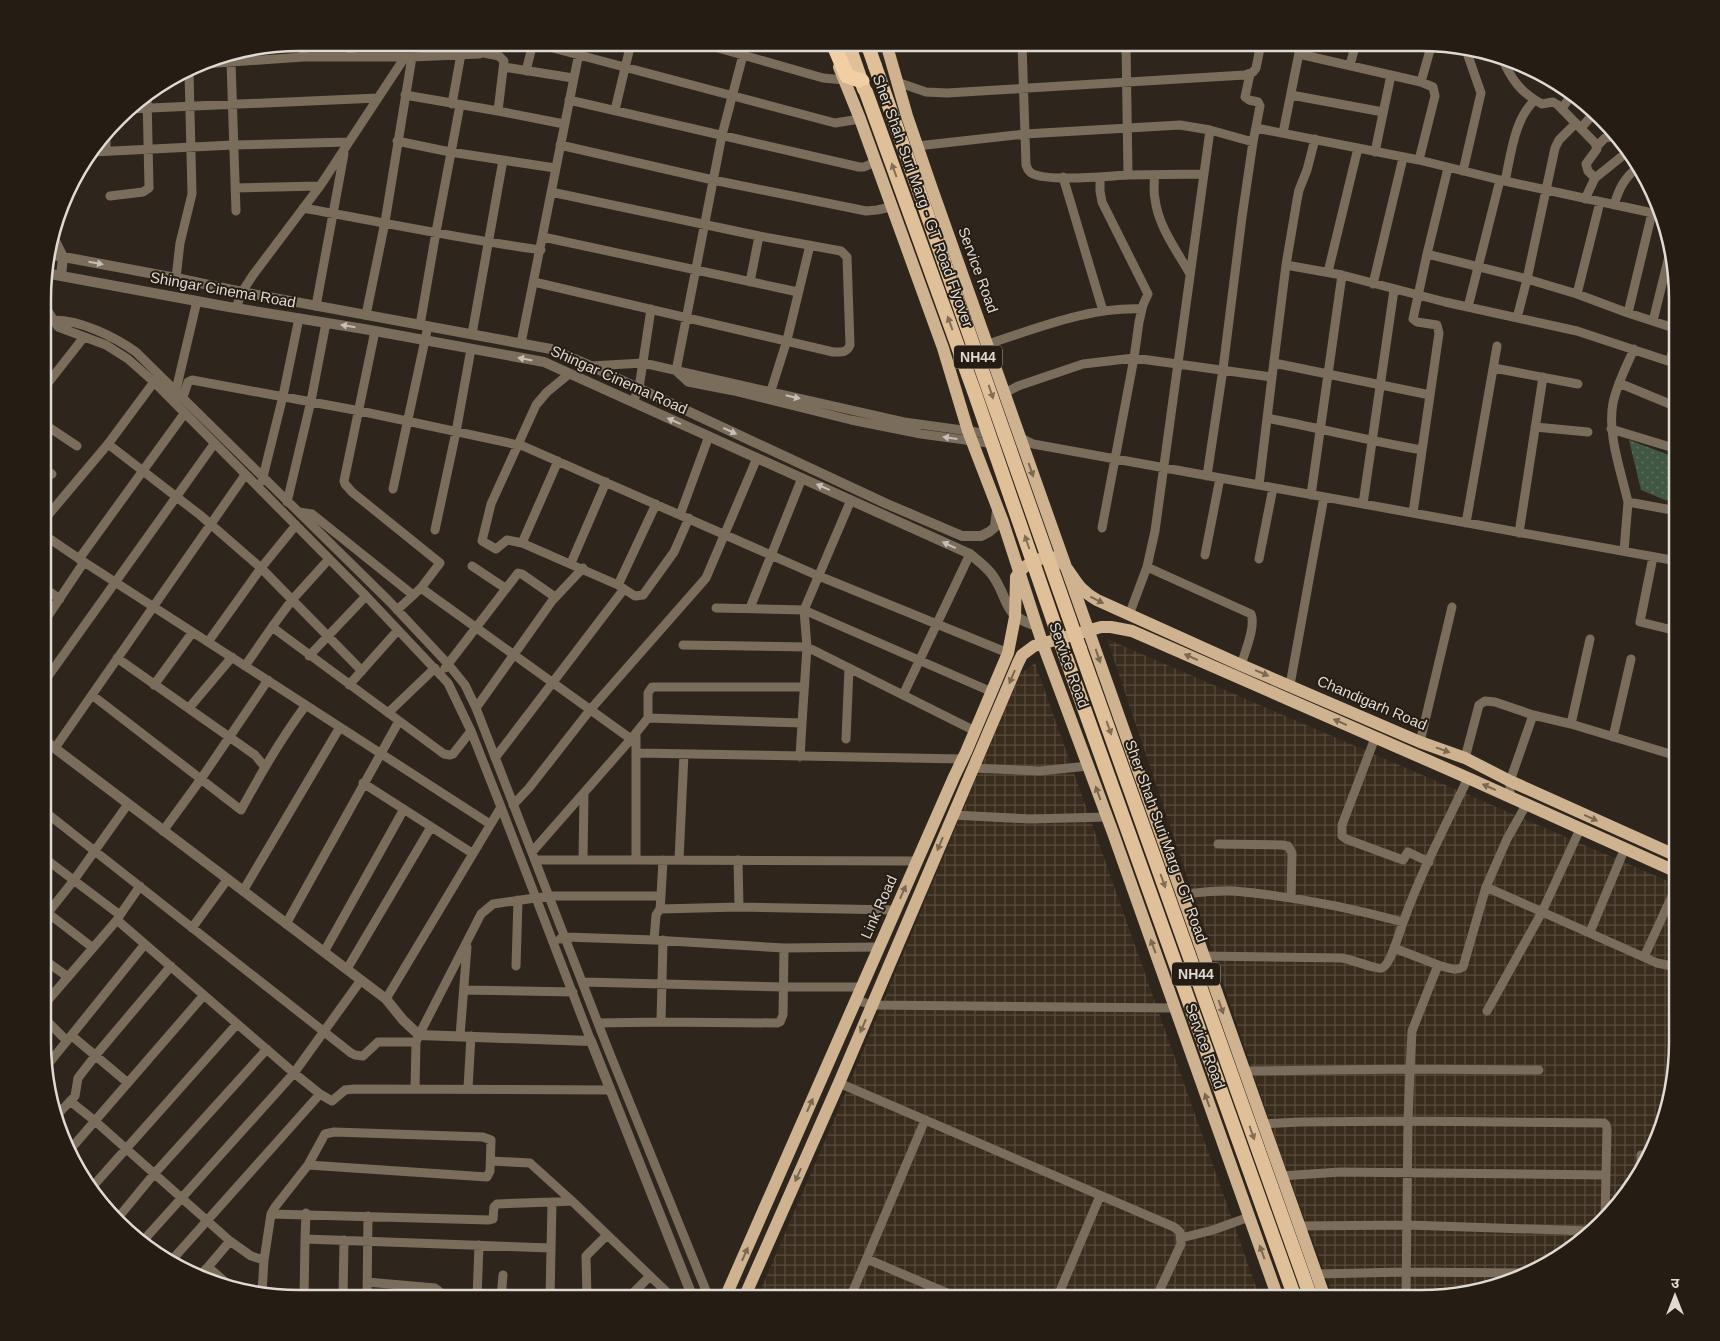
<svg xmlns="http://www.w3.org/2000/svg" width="1720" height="1341" font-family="Helvetica,'Noto Sans Devanagari',sans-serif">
	<defs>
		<pattern id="industrial-grid" width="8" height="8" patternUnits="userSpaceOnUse" patternTransform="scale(1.25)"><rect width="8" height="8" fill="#392c1d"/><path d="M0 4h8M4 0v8" fill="none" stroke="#554a3d"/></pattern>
		<pattern id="grass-dots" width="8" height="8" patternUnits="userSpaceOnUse" patternTransform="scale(1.25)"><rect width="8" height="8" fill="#405743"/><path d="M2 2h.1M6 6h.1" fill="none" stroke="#5b6f5d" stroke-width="1.8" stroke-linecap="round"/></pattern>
	</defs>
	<rect width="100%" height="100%" fill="#2e261d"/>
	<!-- industrial -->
	<path fill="url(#industrial-grid)" d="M1107,639L1677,885V1059L1658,1140L1614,1211L1564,1255L1519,1279L1421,1298H1334L1281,1155Z
		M1035,663L1260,1298H757L840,1106L1019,675Z"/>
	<!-- grass -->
	<path fill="url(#grass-dots)" d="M1629,440L1677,458V502L1665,500L1641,490Z"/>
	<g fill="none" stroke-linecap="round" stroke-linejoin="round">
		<!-- minor -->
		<path stroke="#7b6d5c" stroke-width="9" d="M303,43V57
			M351,43V56
			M534,43L835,123L860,119
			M701,43L823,78L844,80
			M949,43L954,46L960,47L1042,43
			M1022,43L1026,165C1028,170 1029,172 1033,174C1051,182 1107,176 1128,175L1126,43
			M1438,43L1453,47
			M484,53L499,56L504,61L498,111L564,124
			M1299,54L1421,82L1433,87L1435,96L1419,160
			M743,55L722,135L676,371L688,382L734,391L851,420L921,434L995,444
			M1502,58C1511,79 1521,93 1542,104L1553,102L1558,105L1595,143L1597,149L1586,164L1588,171L1595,178
			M231,62L236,211
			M203,64L303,57H412L479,54L490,50L494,43
			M1350,65L1356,43
			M504,67L573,78
			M526,71L533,43
			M897,82L926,92L947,93L1245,75L1253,72L1256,68L1261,43
			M1421,82L1432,43
			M405,95L498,111
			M1291,95L1383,112
			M569,100L859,167H864L875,162
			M452,104L461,54
			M1562,108L1572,95
			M128,109L378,98
			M615,110L631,43
			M1256,128L1419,160L1500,180L1662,215
			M1581,128L1595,112
			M1210,130L1155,531L1147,567L1251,614C1256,626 1245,652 1241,665
			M1283,133L1301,43
			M106,135V151
			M397,141L450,152L555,168
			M560,145L713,180L866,211L877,210L891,207
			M917,146L1025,134L1180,125L1210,130L1253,142
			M1597,146L1605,138L1611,137L1614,138L1626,153
			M93,152L233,145L349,142
			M1375,152L1391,75
			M1448,168L1427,254L1527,279L1577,294L1628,313L1677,329
			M1463,171L1481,93L1466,50
			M1128,175L1203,174
			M1154,175C1155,183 1153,191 1155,199C1158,226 1177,251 1190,274
			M1063,177L1103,311
			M1100,177V191L1102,202L1148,294L1143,305L1139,322L1134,358L1102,528
			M1505,181C1511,155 1514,119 1535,100
			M235,188L320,186
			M110,196L143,192L149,188L147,96
			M1585,199L1595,178L1626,153
			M1614,205C1619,189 1624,178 1637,168
			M303,208C382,222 461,239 541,250
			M543,237L798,292
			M1286,265L1342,275L1445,302L1577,331L1677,364
			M1328,272L1358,148
			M176,278L180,243L192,194L189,72
			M534,282L833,352C841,352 847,353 850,345L847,257L841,251L759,236L551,192
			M750,282L759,236
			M1373,284L1403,158
			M1577,294L1600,202
			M45,306L58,327L106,345L128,359L154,382L366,596L448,683L471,731L501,807L591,1041
			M316,306L344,154
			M1468,307L1500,180
			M236,308L242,292L253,275L320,186L405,57
			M1628,313L1652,213
			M366,315L385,222L412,57
			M1517,318L1527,279L1555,148L1559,140L1576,123
			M52,320C79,319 115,337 136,352L389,601L448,664L465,685L476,708L608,1049L709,1298
			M1653,321L1671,248
			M420,325L436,232L460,105
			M375,331L344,481L345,484L352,492L440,563L421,588
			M472,334L503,160
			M521,343L581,43
			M988,344C1038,328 1088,307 1142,309
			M1634,349C1626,367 1617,384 1613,403C1607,434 1621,471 1628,502L1677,511
			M1670,361L1677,335
			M1274,363L1430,395
			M591,366L643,363L904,422L991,434
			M1494,368L1578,384
			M569,374L547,392L536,405L491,504L482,541L496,549L507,540L522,543L618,585L656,504
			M1619,383L1677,407
			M44,388L84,337
			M176,390L197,301
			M1005,393L1018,386L1083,364L1134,358L1272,377L1286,265L1297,200L1299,190L1307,170L1315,139
			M183,397L188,382L192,380L360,411L523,446L814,574L1008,653
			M769,397L787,340L810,245
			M633,402L639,388L651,309
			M1267,418C1319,428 1370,441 1422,450
			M44,424L77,446
			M1535,427L1588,432
			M1611,429L1677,449
			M1019,437L1033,444L1677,561
			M108,444L200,515L261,568L362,671
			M44,469L52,474
			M1207,476L1223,369L1242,217L1253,142L1260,106L1258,102L1249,100L1245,97L1250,74
			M262,481L283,396L299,318
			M1259,485L1272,377
			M393,489L428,326
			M1311,495L1342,275
			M287,502L311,401L326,323
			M1363,504L1394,290
			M299,512L312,514L413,595
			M1413,513L1439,333L1437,325L1417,322L1413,319L1427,254
			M680,515L709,436
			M44,520L108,444L154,382
			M1466,523L1497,346
			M435,530L456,432L471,349
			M1519,533L1543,377
			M522,543L558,461
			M1624,551L1628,502
			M1205,555L1220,478
			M1653,557L1640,622L1677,631
			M79,559L184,414
			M1259,559L1273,488
			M84,562L490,824
			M571,563L606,482
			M472,566L505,588
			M44,588L60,599
			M624,589L635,596L643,595L674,552L689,518
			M716,608L804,610L851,500
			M750,608L802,478
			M397,610L421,588L631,739L648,718L802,723L807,647L804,610L992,692
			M1129,615L1147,567
			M44,622L84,562L44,535
			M272,627L292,600L329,559
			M208,642L261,568L296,525
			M683,645L807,647L975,731
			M309,656L366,596
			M117,658L255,755L264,766
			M245,666L272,627L444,754L450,755L453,754L471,731
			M445,668L518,573L522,574L555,597
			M44,682L214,444
			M154,685L192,633
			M349,685L398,630
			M1290,685L1324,497
			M92,695L241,810C261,773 281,738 306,705
			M903,695L970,554
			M189,708L232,657
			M476,708L552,601L583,568
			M388,713L435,668
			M648,718V693L652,687H804
			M1571,724L1590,639
			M636,733V753L963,759
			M1613,737L1631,659
			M1375,738L1342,825V836L1346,839L1403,860L1408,852L1429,862
			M846,739L849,668
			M1420,742L1452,607
			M55,748L245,475
			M636,753V860L917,861
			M800,757L802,723
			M495,758L624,589L618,585
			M1465,758L1479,705L1485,701L1495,702L1533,715L1571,724L1677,756
			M973,768L1040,771L1088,766
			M363,783L472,853
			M1510,797V781L1533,715
			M513,805L529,788L590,710L706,578L757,458
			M44,811L351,1053L355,1055L363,1056L378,1042H416
			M953,815L1030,819L1107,817
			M163,831L201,779L268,680
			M1218,844L1282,845L1288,846L1292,853L1291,898
			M532,852L631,739
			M43,857L120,915L117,920
			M535,860H636
			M583,860L584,793
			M679,860L684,754
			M738,860L739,907
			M1486,887L1657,963L1677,967
			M243,891L340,727
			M1181,894C1198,893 1217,890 1234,891C1291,896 1348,907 1403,922
			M661,896L663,860
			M44,910L93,948
			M120,915L140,886
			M43,919L74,880L128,804
			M286,924L399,721
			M192,928L227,880
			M1590,932L1625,848
			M560,939L565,937L654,940L784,948L879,947
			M654,940L656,915L660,909
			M1394,948L1438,965
			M324,952L404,809
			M1202,956L1342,958C1350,959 1378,970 1382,968C1391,965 1400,929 1404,920C1421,872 1446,825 1468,778
			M1644,957L1677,885
			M43,959L68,977
			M516,966L518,900
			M347,969L431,827
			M583,982L784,987H862
			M464,990L573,992
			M386,999L501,807
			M856,1000L872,1005L1174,1008
			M43,1006L117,920L294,1073L320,1094L171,1261
			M1487,1011L1542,912L1580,829
			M43,1017L67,1041
			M661,1022L663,940
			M599,1023L661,1022L777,1023L780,1022L783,1015L784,948
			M72,1036L128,1083
			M460,1036L467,947
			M45,1068L145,944
			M1243,1071L1410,1069L1412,1031L1438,965C1446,967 1455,972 1463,967L1486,887L1507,839L1526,805
			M839,1083L1174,1227L1180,1232L1181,1244L1156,1298
			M415,1088L416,1042L419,1035L481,914L493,904L549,896H661L660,909L739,907L896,910
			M468,1088L471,1036
			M320,1094L332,1101L345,1090L354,1089L610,1090
			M70,1101L95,1121L230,1241L251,1256L264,1260L262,1293
			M58,1114L75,1096L78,1078L95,1056L171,966
			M1262,1124L1301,1122L1408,1121L1604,1123L1606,1125L1607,1129L1605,1219
			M68,1152L204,995
			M491,1161L530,1163L572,1201
			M1641,1168V1155
			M1281,1176L1340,1172L1606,1175
			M93,1186L237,1024
			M271,1214L489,1220L493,1219L494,1207L497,1204L552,1202
			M117,1219L154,1174L267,1049
			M1298,1226L1407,1225L1591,1231
			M1181,1238L1213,1230L1249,1217
			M305,1239L306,1213
			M142,1242L294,1073L361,980
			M867,1259L959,1298
			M264,1260L271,1214L275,1207L308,1165L325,1134L334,1132L483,1137L491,1140L490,1171L487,1177L308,1165
			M208,1267L230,1241
			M1316,1274L1406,1272L1531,1273
			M198,1277L208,1267L230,1286
			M367,1282L435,1288L439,1291V1298
			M275,1296L304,1295
			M304,1298L305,1239L551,1248
			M343,1298L344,1240
			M367,1298L368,1216
			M477,1298L479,1245
			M501,1298L503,1275
			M550,1298L552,1202L572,1201L673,1298
			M587,1298L586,1256L607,1235
			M632,1298L631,1295L650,1276
			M850,1298L925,1120
			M1057,1298L1100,1196
			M1406,1298L1408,1121L1410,1069L1539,1070"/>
		<!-- tertiary -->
		<path stroke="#7b6d5c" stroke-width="10" d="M54,239L63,257L61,276
			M48,254L176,278L242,292L551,349L591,366L887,504L962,536H981L989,532L995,527L997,510
			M45,273L229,307L364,329L544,362L970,554C978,561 987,567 993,576C1010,601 1002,616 1037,626
			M44,740L386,999L403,1020L419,1035L591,1041L693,1298"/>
		<!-- primary -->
		<path stroke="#cfb28f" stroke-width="12" d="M886,43L907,116L931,186L1325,1298
			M839,67L860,119L943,348L968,431L1003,522L1042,642L1113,833L1278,1298
			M725,1298L954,777L966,752L1008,653L1015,617L1016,577C1024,563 1043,555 1058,558C1075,575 1074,587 1097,600L1241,665L1420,742L1465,758L1510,781L1677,856
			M744,1298L839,1083L1018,663L1022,655L1034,646L1101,627H1111L1132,631L1468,778L1677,872"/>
		<!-- trunk -->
		<path stroke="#e0c099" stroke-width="14" d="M848,43L864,89
			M867,43L875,66
			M1080,649L1311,1298
			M1065,655L1295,1298"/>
		<!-- motorway -->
		<path stroke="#f1cea3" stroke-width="15" d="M833,43L847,76L862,81"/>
		<!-- trunk-bridge -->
		<path stroke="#e0c099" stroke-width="14" d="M875,66L1080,649
			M866,92L975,394L1065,655"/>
	</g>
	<!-- one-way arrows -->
	<defs><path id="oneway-solid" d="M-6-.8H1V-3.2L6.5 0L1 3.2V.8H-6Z" transform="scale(1.25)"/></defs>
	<g fill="#826e56">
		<use href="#oneway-solid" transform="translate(894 170) rotate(-110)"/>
		<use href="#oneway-solid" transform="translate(950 323) rotate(-110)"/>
		<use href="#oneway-solid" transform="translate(991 392) rotate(71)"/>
		<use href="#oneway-solid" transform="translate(1027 542) rotate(-109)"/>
		<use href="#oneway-solid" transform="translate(1109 728) rotate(70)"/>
		<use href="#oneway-solid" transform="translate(1163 881) rotate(70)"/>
		<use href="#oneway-solid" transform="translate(1252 1133) rotate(70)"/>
	</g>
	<g fill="#c6bfb6">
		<use href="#oneway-solid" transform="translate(96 263) rotate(10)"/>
		<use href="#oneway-solid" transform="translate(348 326) rotate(-171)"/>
		<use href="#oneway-solid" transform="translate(525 359) rotate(-169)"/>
		<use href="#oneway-solid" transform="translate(793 397) rotate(13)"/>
		<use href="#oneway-solid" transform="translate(674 421) rotate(-156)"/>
		<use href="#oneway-solid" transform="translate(730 431) rotate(25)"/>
		<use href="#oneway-solid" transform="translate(950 438) rotate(-172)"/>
		<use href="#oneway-solid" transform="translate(823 487) rotate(-156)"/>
		<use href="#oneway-solid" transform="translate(949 545) rotate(-155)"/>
	</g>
	<g fill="#7a6851">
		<use href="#oneway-solid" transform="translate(1031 470) rotate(71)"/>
		<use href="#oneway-solid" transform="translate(1097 600) rotate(27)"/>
		<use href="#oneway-solid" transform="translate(1098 656) rotate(71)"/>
		<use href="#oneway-solid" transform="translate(1191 657) rotate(-156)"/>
		<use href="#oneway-solid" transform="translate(1262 673) rotate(23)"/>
		<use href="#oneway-solid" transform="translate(1012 677) rotate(113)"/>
		<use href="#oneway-solid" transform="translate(1340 722) rotate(-156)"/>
		<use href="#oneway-solid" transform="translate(1443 750) rotate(20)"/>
		<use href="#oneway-solid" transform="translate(1489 787) rotate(-156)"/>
		<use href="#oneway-solid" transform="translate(1098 793) rotate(-110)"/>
		<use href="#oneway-solid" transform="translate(1591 818) rotate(24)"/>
		<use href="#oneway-solid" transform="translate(940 844) rotate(113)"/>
		<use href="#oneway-solid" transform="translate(903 892) rotate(-66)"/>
		<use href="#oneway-solid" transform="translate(1153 946) rotate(-110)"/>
		<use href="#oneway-solid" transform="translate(1221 1007) rotate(71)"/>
		<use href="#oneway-solid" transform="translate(863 1026) rotate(113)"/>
		<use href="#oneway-solid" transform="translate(1207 1100) rotate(-110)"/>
		<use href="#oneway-solid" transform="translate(810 1105) rotate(-66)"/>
		<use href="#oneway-solid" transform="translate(798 1175) rotate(114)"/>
		<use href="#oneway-solid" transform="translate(1262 1252) rotate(-110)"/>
		<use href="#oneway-solid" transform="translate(745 1254) rotate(-66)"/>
	</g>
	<g text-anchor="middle" stroke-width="4" stroke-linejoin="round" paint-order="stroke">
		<!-- shield labels -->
		<g fill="#251d13" stroke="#a7a19a" stroke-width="1">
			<rect x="954" y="345.5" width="48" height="23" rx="4"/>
			<rect x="1172" y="962.5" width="48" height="23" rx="4"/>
		</g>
		<g font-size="14" font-weight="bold" fill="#dfdad4">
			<text x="978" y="362">NH44</text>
			<text x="1196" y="979">NH44</text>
		</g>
		<!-- street labels -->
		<g font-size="15" fill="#dfdad4" stroke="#251d13">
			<text transform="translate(923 201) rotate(70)" y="5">Sher Shah Suri Marg - GT Road Flyover</text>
			<text transform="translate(978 270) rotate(70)" y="5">Service Road</text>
			<text transform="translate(223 290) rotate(10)" y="5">Shingar Cinema Road</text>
			<text transform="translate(619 380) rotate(24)" y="5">Shingar Cinema Road</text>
			<text transform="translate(1069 665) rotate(70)" y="5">Service Road</text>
			<text transform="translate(1372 703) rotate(23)" y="5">Chandigarh Road</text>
			<text transform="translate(1166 841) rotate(70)" y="5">Sher Shah Suri Marg - GT Road</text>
			<text transform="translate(879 907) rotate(-66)" y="5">Link Road</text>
			<text transform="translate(1205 1046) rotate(70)" y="5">Service Road</text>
		</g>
	</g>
	<!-- crop -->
	<path d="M0 0H1720V1341H0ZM299 51H1421A248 248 0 0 1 1669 299V1042A248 248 0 0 1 1421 1290H299A248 248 0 0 1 51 1042V299A248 248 0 0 1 299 51Z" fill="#251d13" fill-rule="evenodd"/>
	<path fill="none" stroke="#dfdad4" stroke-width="2.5" d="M299 51H1421A248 248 0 0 1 1669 299V1042A248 248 0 0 1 1421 1290H299A248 248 0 0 1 51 1042V299A248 248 0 0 1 299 51Z"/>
	<!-- north arrow -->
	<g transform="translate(1675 1296)" stroke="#251d13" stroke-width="4" paint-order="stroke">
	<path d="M0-4L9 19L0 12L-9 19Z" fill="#dfdad4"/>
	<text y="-8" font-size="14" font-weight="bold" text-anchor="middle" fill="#dfdad4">उ</text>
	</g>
</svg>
